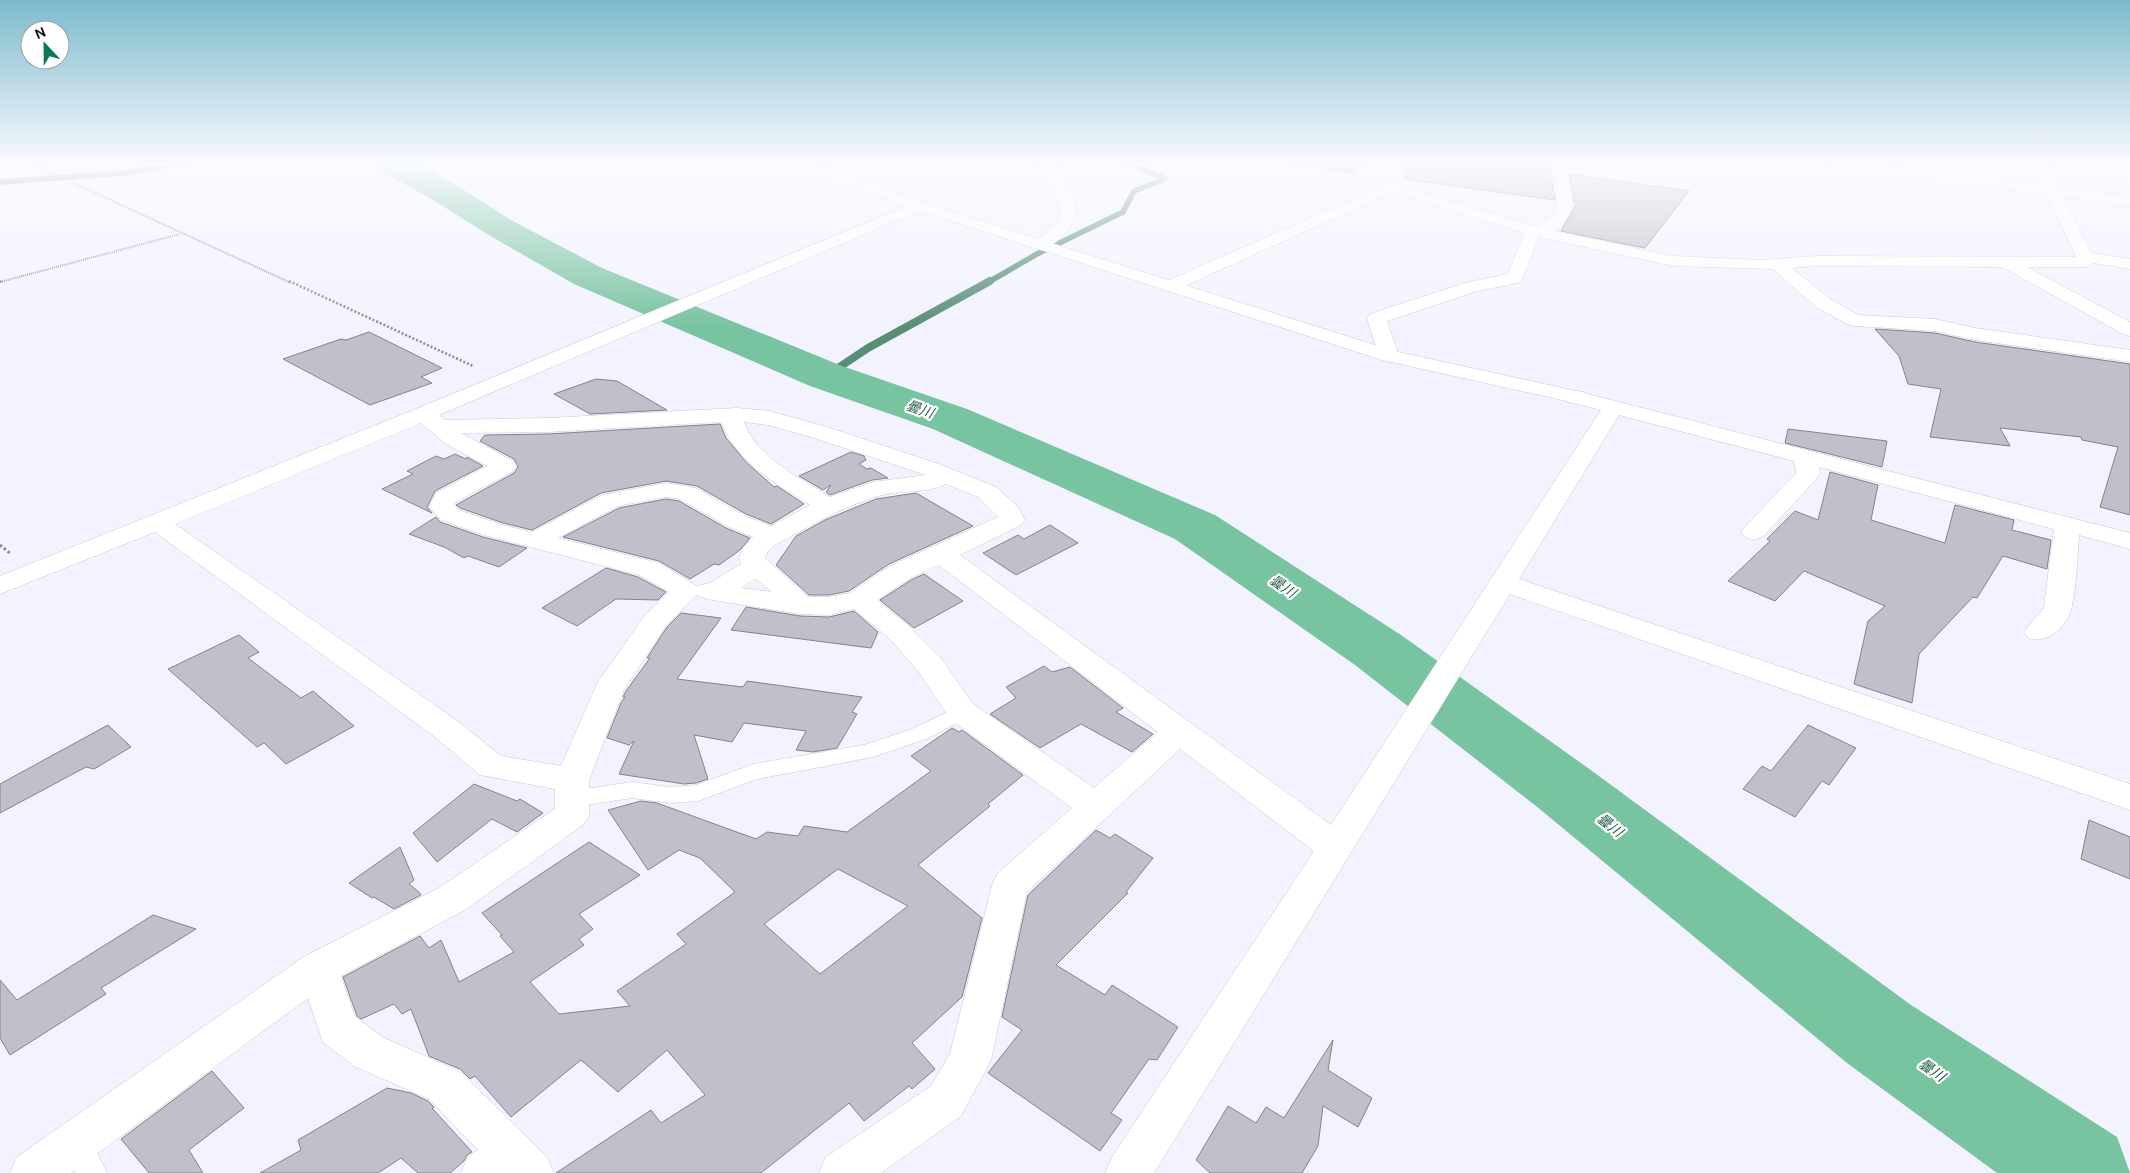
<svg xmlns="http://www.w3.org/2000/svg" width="2130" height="1173" font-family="Ubuntu,'Noto Sans JP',sans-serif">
	<rect width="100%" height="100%" fill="#f3f3ff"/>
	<!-- water -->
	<path fill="#78c3a0" stroke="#588d76" d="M1288,163H1362L1352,173Z"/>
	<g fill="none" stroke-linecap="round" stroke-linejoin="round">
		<!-- stream-far1 -->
		<path stroke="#588d76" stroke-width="5.5" d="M0,182L125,173L184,163
			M987,283L1037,254L1123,212L1134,191L1165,179L1127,163"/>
		<!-- stream -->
		<path stroke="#588d76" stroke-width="8" d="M826,376L868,348L990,281"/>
		<!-- river -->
		<path fill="#78c3a0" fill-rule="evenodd" d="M375,163H413L454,184L511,220L602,268L842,366L967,409L1215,515L1401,635L1588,768L1911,1005L2117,1137L2130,1173H1997L1847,1063L1536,806L1355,665L1175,539L933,429L810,386L574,284L487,234L430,198L379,170Z"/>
	</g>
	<!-- building -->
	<path fill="#bfc0ca" stroke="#83838d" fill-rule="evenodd" d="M1405,163H1553L1549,172H1550L1555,200L1404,179Z
		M1569,174L1689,191L1645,248L1561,231L1577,203H1574Z
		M1875,329L1935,333L1975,342L2130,364V515L2100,507L2118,447L2082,440L2081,437L2000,428L2010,446L1930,437L1941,389L1908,384L1899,356Z
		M369,332L442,368L421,377L432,383L370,405L283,359L341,339L346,340Z
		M596,379L617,381L667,410L590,414L554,394Z
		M720,424L726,438L746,462L774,487L777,486L804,504L771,524L746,514L697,486L666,481L601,493L532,530L503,523L460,508L456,505L514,473L518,467L514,459L480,441L485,435L548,434Z
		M1788,429L1887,441L1882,467L1785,443Z
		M851,452L864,456L866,460L859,464L867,469L871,468L888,478L872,480L830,495L826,492L831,485L823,490L799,476Z
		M455,454L466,459L467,457L483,466L435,491L427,507L432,513L382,489L413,474L407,471L436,456L444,459Z
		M1830,472L1878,485L1871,520L1945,543L1955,505L2014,520L2012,530L2051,540L2047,569L2003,556L1977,598L1973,597L1919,654L1912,703L1854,684L1868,621L1885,606L1804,571L1775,601L1728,581L1770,541L1767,539L1795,511L1818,520Z
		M916,493L973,526L889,564L849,591L829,595H809L776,565L796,536L825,520L876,499Z
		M666,499L679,501L726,528L750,538L740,550L719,565L714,564L690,579L659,561L563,537L619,508Z
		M436,517L440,522L483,537L527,548L499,567L468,556L464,558L444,547L409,534Z
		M1050,525L1078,543L1016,575L983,553L1018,535L1024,539Z
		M606,568L638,577L666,592L658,600L616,599L577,626L542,608Z
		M924,574L963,601L914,628L880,600L911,580Z
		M746,607L800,616L829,617L854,611L878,632L871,648L731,630Z
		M681,613L721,618L677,679L743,687L747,681L862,697L852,712L857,714L837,748L813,752L796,750L806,731L744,723L732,742L694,735L708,779L696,783L684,784L619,774L634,741L629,745L607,738L621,703L625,697H623L626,691L650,658H647L667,627Z
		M239,635L259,652L248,658L301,698L313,691L354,726L286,764L264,743L257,747L168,669Z
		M1044,666L1052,672L1070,667L1123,708L1116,712L1153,734L1132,752L1081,724L1040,748L990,714L1016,698L1006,687Z
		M108,725L131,747L94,769L86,767L0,813V784Z
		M1808,725L1856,748L1829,785L1822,781L1795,817L1743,789L1762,766L1771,771Z
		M952,728L959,732L962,730L1023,775L988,804L990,806L918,865L982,918L962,997L912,1043L935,1069L912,1089L909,1086L864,1121L849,1103L761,1173H556L651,1110L661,1123L705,1095L667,1050L618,1092L581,1060L511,1117L475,1076L470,1079L460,1069L429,1056L411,1009L402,1014L394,1004L361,1019L357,1016L343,977L420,936L429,948L441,940L459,982L514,952L500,936L502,935L482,913L589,842L640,875L579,914L593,929L579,939L584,945L530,982L559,1014L630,1006L617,991L686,944L677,934L735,892L700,858L679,850L648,870L608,810L641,801L657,803L756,839L767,832L798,836L804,826L847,832L931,771L911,756ZM838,869L908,906L820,974L764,924Z
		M474,784L517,801L520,799L543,813L517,832L492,819L437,862L413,833Z
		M2089,820L2130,837V879L2081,859Z
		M1096,830L1110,838L1115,834L1153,858L1126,892L1128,893L1056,965L1105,995L1112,985L1178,1027L1157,1060L1149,1059L1111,1113L1122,1120L1100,1151L988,1073L1022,1030L1002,1017L1028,895Z
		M400,847L414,880L409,884L419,892L421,895L394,909L374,897L372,898L349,883Z
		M153,915L196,929L101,988L106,994L10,1055L0,1038V980L17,1000Z
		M1333,1040L1328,1070L1372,1098L1358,1127L1323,1106L1318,1146L1302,1173H1210L1196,1160L1228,1106L1256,1123L1266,1107L1284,1118Z
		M212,1071L244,1108L189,1150L203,1173H149L121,1139Z
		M387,1088L411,1093L428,1101L434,1107L432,1108L472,1152L467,1155L464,1161L450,1173H418L401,1158L378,1173H260L301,1150L298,1140Z"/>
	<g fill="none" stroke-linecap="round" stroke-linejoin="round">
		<!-- lane casing -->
		<g stroke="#c9c9d4" stroke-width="1">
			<path id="lane" d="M962,705L969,707L972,712L969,717L926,739L873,757L757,779L698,801L670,803L632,798L572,807L564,805L561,799L564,793L572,791L632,782L670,787L696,785L754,764L864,745L912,729Z
				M73,1130C89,1137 100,1157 107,1173H75L59,1144L63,1134Z"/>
		</g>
		<!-- street casing -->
		<g stroke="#c9c9d4" stroke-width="1">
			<path id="street" d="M1037,163H1053C1068,177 1073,196 1077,215C1069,228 1054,252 1036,248L1034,244L1055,225L1061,215L1051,179Z
				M1557,163H1571L1566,172C1574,198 1579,212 1554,231L1673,256L1762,260L1816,256L2076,257L2047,195L1825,167L1818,163H1860L2043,186L2032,163H2046L2058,188L2130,196V206L2063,197L2091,253L2130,259V269L2094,263L2086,267H2027L2130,322V336L2123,334L2002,267L1816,266L1792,268L1830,299L1858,315L1935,319L1975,328L2130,350V362L1975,340L1935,331L1854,326L1847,324L1816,307L1773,269L1673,266L1539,237L1521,282L1474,292L1387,321L1399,356L1396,360L1389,362L1382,360L1379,356L1367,318L1370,314L1464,283L1508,274L1524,233L1392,192L1176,290L1170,291L1164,290L1161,286L1164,282L1391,183L1538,227C1564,211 1558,198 1552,172Z
				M919,201L924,203L927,206L924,209L439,415L445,420L548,418L737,408L769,411L827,427L939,464L996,487L1018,507L1025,520L1021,525L960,555L1331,825L1601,410L1568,402L1565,397L1568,392L1576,391L2130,533V549L2079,535C2077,558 2077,583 2072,606C2067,627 2049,644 2028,638L2024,632C2030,623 2038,617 2044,607L2054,529L1819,467L1820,474L1816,479L1763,537L1754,540L1745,537L1741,532L1745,527L1796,473L1794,461L1619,415L1519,579L2130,784V810L1510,594L1154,1173H1105L1112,1157L1314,851L1180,749L1027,892L991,1060L961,1116L881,1173H819L826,1157L931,1086L950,1054L992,885L997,874L1072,808L951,720L918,671L890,639L854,609L829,615L800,614L707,599L696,595L666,626L624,690L589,780V815L584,824L465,910L341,976L355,1017L384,1038L459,1071L547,1157L554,1173H461L468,1157L478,1150L429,1099L354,1066L323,1042L308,998L71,1173H10L17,1157L305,956L439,888L555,809V789L480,775L434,736L155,532L0,594V576L416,409ZM721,422C737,463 776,483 810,505L771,526L745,516L696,488L666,483L602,495L532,532L502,525L459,510L454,505L456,502L513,471L517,466L513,461L461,433L548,432ZM744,422L768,425L811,437L926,475L873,482L830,497C799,477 758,459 744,422ZM421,423L446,444L487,466L436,493L429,507L441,520L484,535L639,575L669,592L646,614L598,682L561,766L501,756L456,720L175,524ZM946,484L978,497L998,517L890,566L850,593L829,597H808L765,558L768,551L775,545C808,527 840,508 875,497C898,489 924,495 946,484ZM666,497L680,499L727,526L753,537L743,548L739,558L741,564L710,583L697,586L659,563L558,538L618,506ZM939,565L1158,732L1094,788L973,704L940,657L910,627L877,600L910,578ZM755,578L772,592H773L741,588Z"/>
		</g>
		<!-- secondary casing -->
		<g stroke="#c9c9d4" stroke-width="1">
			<path id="secondary" d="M789,163H810L924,203L1394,351L1576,391L1584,392L1587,397L1584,402L1576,403L1382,360L914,209L791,166Z"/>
		</g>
		<!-- path-far2 -->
		<path stroke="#8c8c95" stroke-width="2" stroke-dasharray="1 1" stroke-linecap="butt" d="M30,163L291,283
			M0,282L180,234"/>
		<!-- path-far1 -->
		<path stroke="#8c8c95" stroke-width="2.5" stroke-dasharray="2 2" stroke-linecap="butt" d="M289,281L473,366
			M0,282L2,281"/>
		<!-- path -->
		<path stroke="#8c8c95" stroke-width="3" stroke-dasharray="2.5 2.5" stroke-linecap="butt" d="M0,545L11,554"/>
		<!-- lane -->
		<use href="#lane" fill="#fff" fill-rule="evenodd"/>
		<!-- street -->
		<use href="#street" fill="#fff" fill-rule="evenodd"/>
		<!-- secondary -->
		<use href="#secondary" fill="#fff" fill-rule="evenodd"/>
	</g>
	<!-- sky -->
	<linearGradient id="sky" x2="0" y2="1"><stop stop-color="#7bbacb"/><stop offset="0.5" stop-color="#fafaff"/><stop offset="1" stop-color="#fafaff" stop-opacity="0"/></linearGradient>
	<rect width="2130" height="327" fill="url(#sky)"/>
	<g text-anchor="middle" stroke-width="4.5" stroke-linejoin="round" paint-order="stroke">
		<!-- water labels -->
		<g font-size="14" font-style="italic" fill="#225c44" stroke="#fff">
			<text transform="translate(920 409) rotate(19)" y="5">曇川</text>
			<text transform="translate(1283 586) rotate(34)" y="5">曇川</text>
			<text transform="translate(1610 825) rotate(38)" y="5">曇川</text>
			<text transform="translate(1932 1070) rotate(35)" y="5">曇川</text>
		</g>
	</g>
	<!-- north arrow -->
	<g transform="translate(45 45) rotate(338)"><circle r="24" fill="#ffffff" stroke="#9f9fa1"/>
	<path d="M0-4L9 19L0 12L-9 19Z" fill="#097954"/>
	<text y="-8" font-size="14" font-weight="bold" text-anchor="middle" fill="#0f0f13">N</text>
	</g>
</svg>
